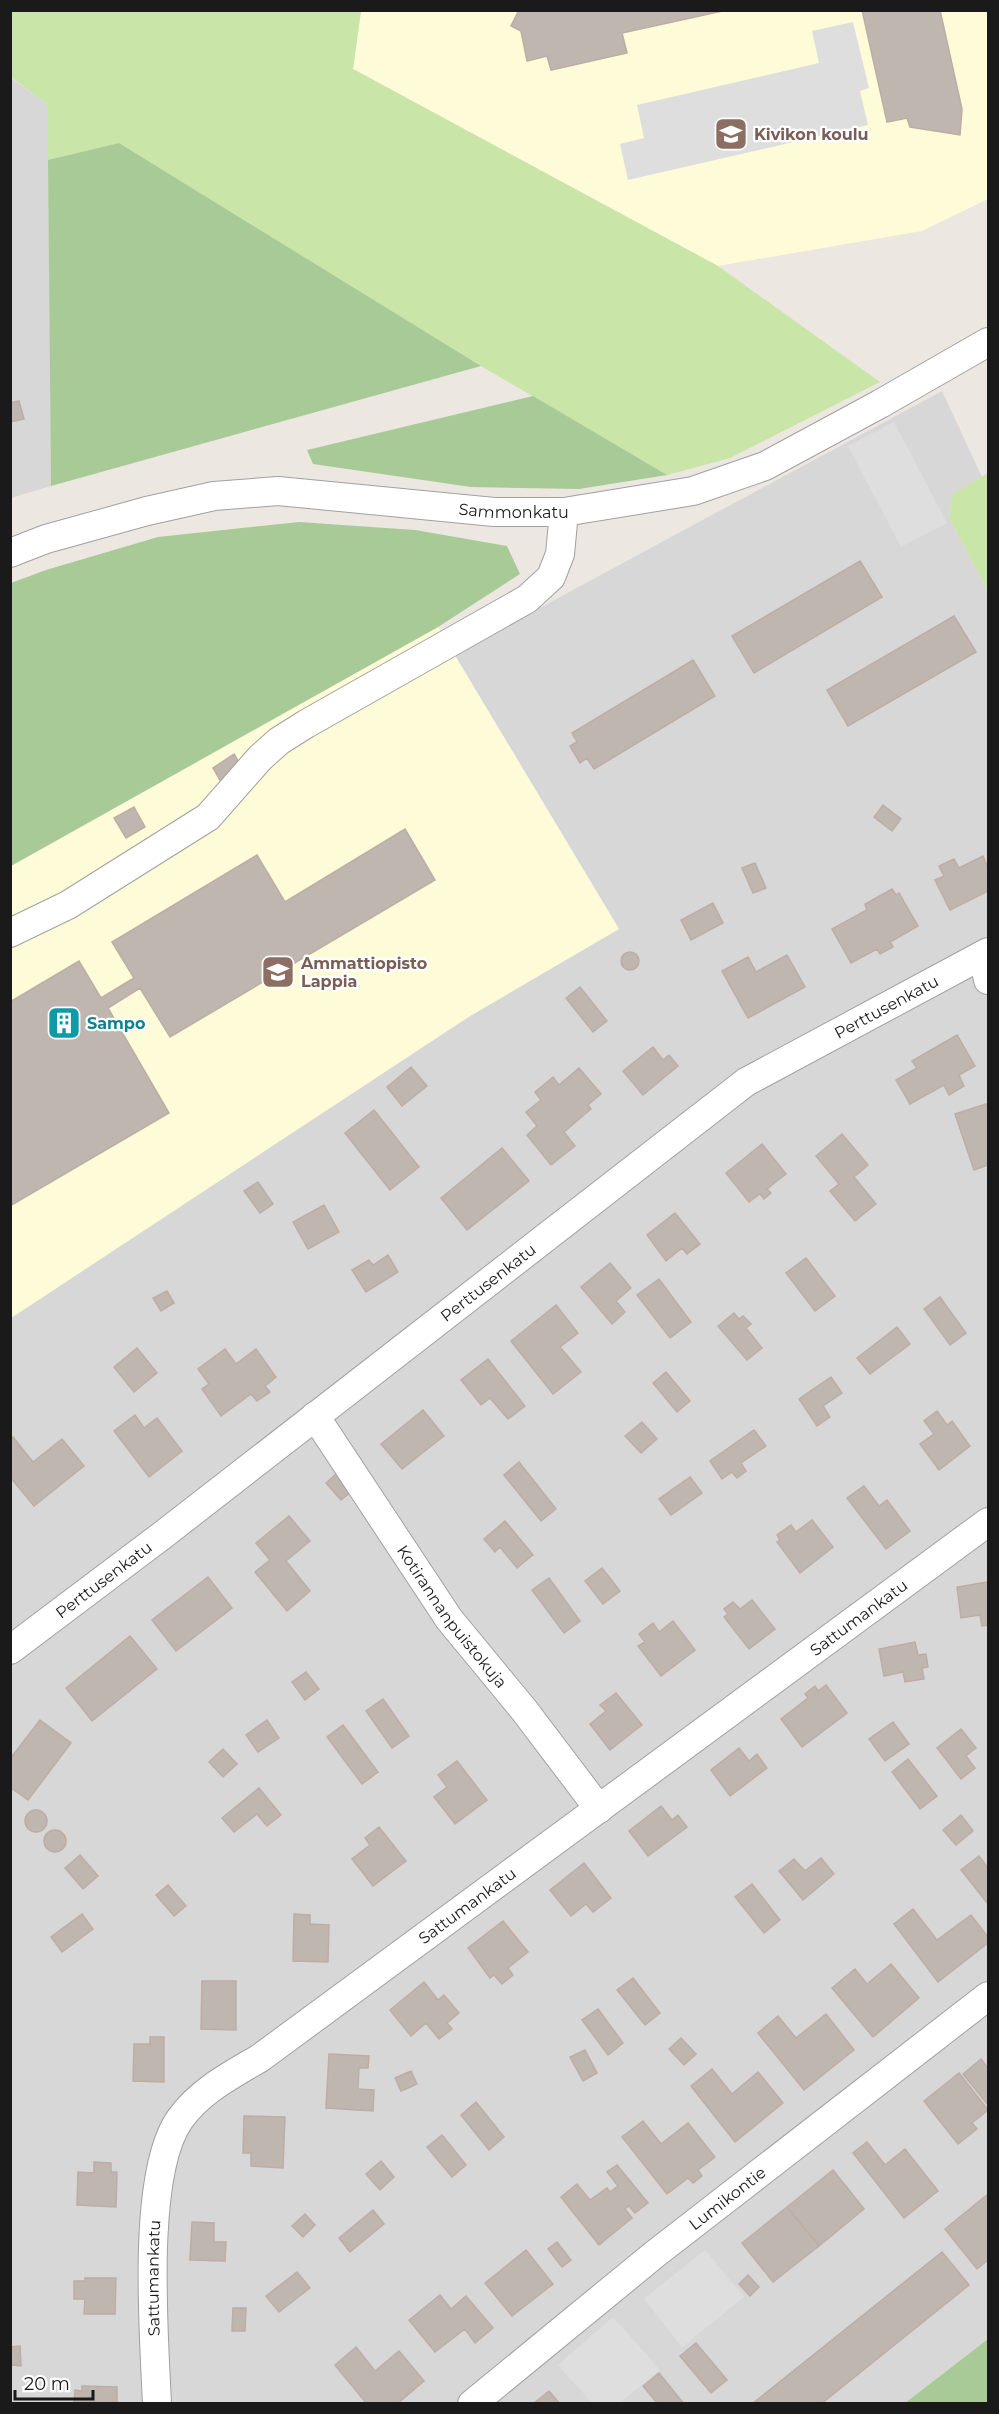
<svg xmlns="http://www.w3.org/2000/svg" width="999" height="2414" font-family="Montserrat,sans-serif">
	<rect width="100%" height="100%" fill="#ece7e0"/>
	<!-- residential -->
	<path fill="#d8d7d7" d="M10,77L48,105L51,486L11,498Z
		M942,391L982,477L951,495L950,519L988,592V2339L905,2403L11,2404V1318L470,1016L619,929L454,654Z"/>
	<!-- education -->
	<path fill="#fdfbd8" d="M361,11H988V199L922,231L718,266L353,69Z
		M438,627L619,929L470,1016L11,1318V866Z"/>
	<!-- grass -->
	<path fill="#c9e5a7" d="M10,11H361L353,69L718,266L880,382L730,458L667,475L481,366L119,143L48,160V105L11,77Z
		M988,473V592L950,519L951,495Z"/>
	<!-- forest -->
	<path fill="#a8ca96" d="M119,143L481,366L51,486L48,160Z
		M533,396L667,475L579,489L471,487L313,464L307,450Z
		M299,522L415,530L507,546L520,574L438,627L11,866V583L46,570L158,537Z
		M988,2339V2403H905Z"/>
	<!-- parking -->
	<path fill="#dedede" d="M853,22L869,88L860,91L868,125L628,180L620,144L644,138L637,105L819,63L812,31Z
		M894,422L947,523L901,547L848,446Z
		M705,2250L744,2297L682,2347L644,2299Z
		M613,2317L660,2370L620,2403H592L558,2365Z"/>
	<!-- building -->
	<path fill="#c0b6b0" stroke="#bdada3" stroke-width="1.5" d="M519,10H727L622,33L627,53L551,70L547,56L527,61L521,31L511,26Z
		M862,10H940L962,109L960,135L910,127L907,118L887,122Z
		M19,401L24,419L10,422V403Z
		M860,561L882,597L754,673L732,636Z
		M954,616L976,652L848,726L827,690Z
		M693,660L715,696L594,769L587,758L580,763L570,746L577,742L572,733Z
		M234,754L243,769L221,782L213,768Z
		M883,805L901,819L892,831L874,817Z
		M134,807L145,827L126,838L114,818Z
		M405,829L435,880L170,1037L140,988L108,1008L169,1113L10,1206V1002L79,961L101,998L134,978L112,942L257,855L285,902Z
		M983,856L988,868V891L950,910L935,880L944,876L939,866L954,859L959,868Z
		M755,863L766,888L753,893L742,868Z
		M892,889L896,895L899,893L918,926L890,942L893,947L880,954L877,949L851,963L832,929L867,910L865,904Z
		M713,903L723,923L691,940L681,920Z
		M621 961a9 9 0 1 1 18 0a9 9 0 1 1-18 0Z
		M787,955L805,987L748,1018L722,971L748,957L756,972Z
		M580,987L607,1021L593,1032L566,998Z
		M957,1035L975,1066L959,1075L964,1086L949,1095L944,1085L910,1104L896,1080L917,1068L912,1061Z
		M653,1047L663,1060L669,1055L678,1066L643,1095L623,1071Z
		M411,1067L427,1086L402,1106L387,1087Z
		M579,1068L601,1094L588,1105L591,1109L564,1132L575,1146L551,1165L527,1135L537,1126L526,1112L541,1100L535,1092L553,1077L559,1085Z
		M986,1104L988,1110V1165L974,1170L955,1114Z
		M374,1110L419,1167L390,1190L345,1133Z
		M842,1134L868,1165L854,1177L876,1204L855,1221L830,1191L839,1184L816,1156Z
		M762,1144L786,1174L767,1189L771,1193L764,1199L760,1194L749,1202L726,1173Z
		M502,1148L529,1181L467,1230L441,1198Z
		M258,1182L273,1204L260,1213L244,1191Z
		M324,1205L339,1232L308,1249L293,1222Z
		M675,1213L700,1244L687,1254L682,1248L666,1261L647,1235Z
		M388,1255L398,1272L366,1292L352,1270L369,1260L373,1265Z
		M806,1258L835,1296L815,1311L786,1273Z
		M610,1263L631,1288L616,1301L625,1312L612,1324L581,1287Z
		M659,1279L691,1322L670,1338L637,1295Z
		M167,1291L174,1303L161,1311L153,1298Z
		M940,1297L966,1333L950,1345L924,1309Z
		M556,1305L578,1333L560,1347L581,1372L553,1394L511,1341Z
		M734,1313L739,1319L743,1316L751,1324L746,1328L762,1348L747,1360L718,1326Z
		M897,1327L910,1344L870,1374L857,1358Z
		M137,1348L157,1373L134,1392L114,1367Z
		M225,1349L236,1364L256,1349L276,1377L265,1386L270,1392L257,1401L251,1394L221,1416L202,1389L209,1384L198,1369Z
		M488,1359L525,1406L508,1419L490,1398L481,1405L461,1380Z
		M666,1372L690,1401L677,1412L653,1383Z
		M831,1377L842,1393L823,1406L830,1417L817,1426L799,1399Z
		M423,1410L444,1436L402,1469L381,1444Z
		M937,1411L947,1425L952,1421L970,1446L939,1470L920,1444L934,1434L924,1421Z
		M135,1415L144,1428L157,1418L182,1451L149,1477L114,1431Z
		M642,1422L657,1439L641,1453L625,1436Z
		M754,1430L766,1446L741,1463L746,1471L737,1478L732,1472L722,1479L710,1461Z
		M13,1437L33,1462L62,1439L84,1466L34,1506L10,1477V1439Z
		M519,1462L556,1509L541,1521L504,1475Z
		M336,1474L351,1492L341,1500L326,1483Z
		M690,1477L702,1493L671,1515L659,1499Z
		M864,1486L879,1506L887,1500L910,1531L886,1549L847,1498Z
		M289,1516L310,1541L286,1561L310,1591L287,1611L255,1572L270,1560L256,1543Z
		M812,1520L833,1547L800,1573L777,1542L780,1540L777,1535L791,1525L796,1532Z
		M505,1521L533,1555L517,1568L500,1547L495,1552L484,1539Z
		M602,1568L620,1591L603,1604L585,1581Z
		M208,1577L232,1608L176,1651L152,1620Z
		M549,1578L580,1621L564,1633L532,1590Z
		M988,1582V1625L982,1626L980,1615L961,1618L957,1587Z
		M752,1600L775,1629L749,1649L724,1617L728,1614L724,1609L733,1602L740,1609Z
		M673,1621L695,1650L661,1676L638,1646L645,1642L639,1634L653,1623L659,1632Z
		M130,1636L157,1669L92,1721L66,1688Z
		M915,1642L918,1655L926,1654L928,1667L922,1668L924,1679L905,1682L903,1672L884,1676L879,1649Z
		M306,1672L319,1689L305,1700L292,1682Z
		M826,1685L847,1713L802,1747L781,1719L808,1698L805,1694L815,1686L818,1691Z
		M616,1693L642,1725L610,1750L590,1724L606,1711L600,1705Z
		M383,1699L409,1736L392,1748L366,1711Z
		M40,1720L71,1743L28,1800L10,1787V1759Z
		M267,1720L279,1738L258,1752L246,1735Z
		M893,1722L909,1744L885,1761L869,1739Z
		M343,1725L378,1772L362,1784L327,1737Z
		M961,1729L976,1748L966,1756L975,1768L961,1779L937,1748Z
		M739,1748L749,1761L757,1754L767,1768L730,1796L711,1770Z
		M223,1749L237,1764L223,1777L209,1762Z
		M908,1759L937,1796L920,1809L892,1772Z
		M457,1761L487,1800L455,1824L434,1797L447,1787L438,1775Z
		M259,1788L281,1815L267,1826L257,1814L234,1832L222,1818Z
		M661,1806L672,1820L678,1815L687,1827L648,1856L629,1831Z
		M25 1821a11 11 0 1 1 22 0a11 11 0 1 1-22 0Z
		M961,1815L973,1831L956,1845L943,1830Z
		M379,1827L406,1861L373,1886L352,1859L370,1845L365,1838Z
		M44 1841a11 11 0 1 1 22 0a11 11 0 1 1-22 0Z
		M80,1855L98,1876L83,1889L65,1868Z
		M979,1856L988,1868V1904L961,1870Z
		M821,1858L834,1874L803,1900L779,1871L794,1859L805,1871Z
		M584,1863L611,1898L593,1912L586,1904L571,1916L550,1890Z
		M752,1884L780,1920L764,1933L735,1897Z
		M168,1885L186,1906L174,1916L156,1895Z
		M913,1909L937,1940L971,1915L988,1937V1943L938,1982L894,1924Z
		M82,1914L93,1929L62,1952L51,1937Z
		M294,1914L310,1915V1924L329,1925L328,1962L293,1961Z
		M503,1921L528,1952L508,1968L513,1975L502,1984L494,1975L490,1978L468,1948Z
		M891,1964L919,1998L873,2037L832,1988L855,1969L867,1984Z
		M633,1978L660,2013L645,2025L617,1990Z
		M202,1981H236V2030L201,2029Z
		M424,1982L438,2000L444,1995L459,2013L447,2023L452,2029L439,2039L426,2023L411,2036L390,2010Z
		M598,2009L623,2043L608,2055L582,2020Z
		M826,2014L854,2050L804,2090L758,2033L778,2016L796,2038Z
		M150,2037H164V2082L133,2081L134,2044H150Z
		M681,2038L696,2054L684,2065L669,2049Z
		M585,2050L597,2073L583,2081L570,2057Z
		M329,2054L369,2056L368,2068H359L358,2089L374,2090L373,2111L326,2108Z
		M981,2059L988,2068V2105L963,2074Z
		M712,2069L732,2094L758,2072L783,2103L735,2142L691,2086Z
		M411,2071L417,2084L401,2091L395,2078Z
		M959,2073L988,2110L972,2123L977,2129L958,2144L924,2101Z
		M476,2102L504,2137L489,2150L461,2115Z
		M244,2116L285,2117L283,2168L251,2166V2153H243Z
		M643,2121L661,2144L688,2123L715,2157L698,2170L702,2176L693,2183L688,2178L667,2194L622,2137Z
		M442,2135L466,2165L452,2177L427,2147Z
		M867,2142L885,2165L905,2149L938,2191L904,2218L853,2153Z
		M381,2161L394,2177L380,2190L366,2174Z
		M94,2162L111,2163V2172H117L116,2207L77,2205L78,2172L94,2173Z
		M617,2165L648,2203L635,2213L629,2206L625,2209L632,2218L599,2245L561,2197L577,2184L590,2200L607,2188L610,2192L618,2186L607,2172Z
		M833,2170L864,2209L819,2246L787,2207Z
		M988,2194V2260L977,2269L945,2229Z
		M787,2207L819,2246L773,2282L742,2243Z
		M373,2210L384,2224L350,2252L339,2238Z
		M305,2214L315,2225L303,2237L292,2226Z
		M192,2222L214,2223V2242H226L225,2261L190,2260Z
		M557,2242L571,2260L562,2267L548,2249Z
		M526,2250L553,2284L512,2316L485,2283Z
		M942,2252L969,2285L821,2404H752Z
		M297,2272L310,2288L279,2312L266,2296Z
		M748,2275L759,2287L750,2296L739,2284Z
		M85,2278H116L115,2314H84L85,2299H74V2281H85Z
		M440,2295L451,2309L466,2296L493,2328L475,2343L465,2329L435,2352L409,2320Z
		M233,2308H246L245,2331H232Z
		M696,2343L727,2380L711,2393L680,2356Z
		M20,2346L21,2366L11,2365L10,2387V2347Z
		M356,2347L375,2371L399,2351L424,2381L397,2404H367L335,2365Z
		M659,2373L684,2404H658L643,2386Z
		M82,2386L117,2387V2404H74L75,2390L82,2391Z
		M549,2391L560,2404H533Z"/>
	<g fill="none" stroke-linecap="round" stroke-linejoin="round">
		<!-- minor casing -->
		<g stroke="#a1a1a1" stroke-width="30">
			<g id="minor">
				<path id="s1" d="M10,553L46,539L147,511L214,496L278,491L494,512H564L693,491L765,466L880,404L988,342"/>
				<path d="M10,933L68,905L208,817L260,758L279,741L306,724L527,599L551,577L560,554L564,512"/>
				<path d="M983,955L988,980"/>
				<path id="s2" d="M315,1416L449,1619L524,1710L599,1809"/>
				<path id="s3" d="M10,1650L164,1534L746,1082L988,952"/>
				<path id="s4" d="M157,2404C154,2334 141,2174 180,2119C200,2091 231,2075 260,2058L988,1522"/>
				<path id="s5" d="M472,2404L655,2254L988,1996"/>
			</g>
		</g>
		<!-- minor -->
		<use href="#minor" stroke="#fff" stroke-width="28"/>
	</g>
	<!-- icons -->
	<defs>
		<g id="school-square" transform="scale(1.725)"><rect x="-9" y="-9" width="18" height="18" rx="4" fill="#8d6e63" stroke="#fff"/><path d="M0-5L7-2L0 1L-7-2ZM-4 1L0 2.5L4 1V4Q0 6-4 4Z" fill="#fff"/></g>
		<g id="building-square" transform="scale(1.725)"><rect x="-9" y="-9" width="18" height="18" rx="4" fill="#0f9aa8" stroke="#fff"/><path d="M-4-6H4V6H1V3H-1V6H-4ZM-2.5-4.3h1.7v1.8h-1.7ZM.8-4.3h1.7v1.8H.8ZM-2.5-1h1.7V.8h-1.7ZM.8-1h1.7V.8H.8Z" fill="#fff"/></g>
	</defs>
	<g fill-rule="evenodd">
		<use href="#school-square" x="731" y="134"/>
		<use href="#school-square" x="278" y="972"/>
		<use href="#building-square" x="64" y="1023"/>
	</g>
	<g text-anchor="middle" stroke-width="4.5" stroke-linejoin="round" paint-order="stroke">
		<!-- education labels -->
		<g font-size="16" font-weight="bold" fill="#785e54" stroke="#fff" text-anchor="start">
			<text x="754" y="140">Kivikon koulu</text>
			<text x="301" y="969">Ammattiopisto<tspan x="301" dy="18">Lappia</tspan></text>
		</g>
		<!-- street labels -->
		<g font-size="16" fill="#1a1a1a" stroke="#fff">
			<text dy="6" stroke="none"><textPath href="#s1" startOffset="513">Sammonkatu</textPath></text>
			<text dy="6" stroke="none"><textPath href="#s3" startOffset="1089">Perttusenkatu</textPath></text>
			<text dy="6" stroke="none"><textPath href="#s3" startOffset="603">Perttusenkatu</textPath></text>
			<text dy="6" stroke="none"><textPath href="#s3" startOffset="117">Perttusenkatu</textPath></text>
			<text dy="6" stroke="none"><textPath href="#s2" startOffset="243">Kotirannanpuistokuja</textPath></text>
			<text dy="6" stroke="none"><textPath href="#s4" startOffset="1134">Sattumankatu</textPath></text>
			<text dy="6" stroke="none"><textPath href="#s4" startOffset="648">Sattumankatu</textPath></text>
			<text dy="6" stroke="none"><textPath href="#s5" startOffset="328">Lumikontie</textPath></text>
			<text dy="6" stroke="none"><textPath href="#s4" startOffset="126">Sattumankatu</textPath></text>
		</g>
		<!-- culture labels -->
		<g font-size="16" font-weight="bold" fill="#0d838f" stroke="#fff" text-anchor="start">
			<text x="87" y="1029">Sampo</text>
		</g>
	</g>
	<!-- border -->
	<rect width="999" height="2414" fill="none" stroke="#1a1a1a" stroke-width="24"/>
	<!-- scale -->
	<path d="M15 2390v9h78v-9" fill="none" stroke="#1a1a1a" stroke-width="3"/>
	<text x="24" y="2390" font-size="18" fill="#1a1a1a" stroke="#ffffff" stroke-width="4.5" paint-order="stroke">20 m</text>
</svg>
